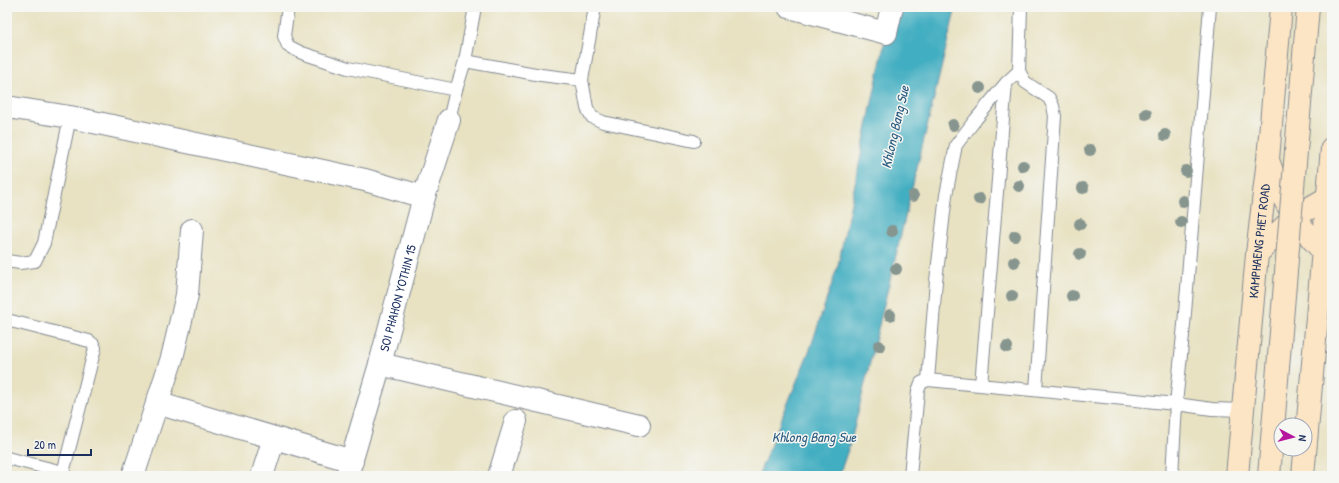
<svg xmlns="http://www.w3.org/2000/svg" width="1339" height="483" font-family="'Patrick Hand',sans-serif">
	<rect width="100%" height="100%" fill="#f6f6f2"/>
	<filter id="ink" filterUnits="userSpaceOnUse"><feTurbulence type="fractalNoise" baseFrequency=".025" numOctaves="2"/><feDisplacementMap in="SourceGraphic" scale="8" xChannelSelector="R" yChannelSelector="G"/><feConvolveMatrix kernelMatrix="1 2 1 2 8 2 1 2 1" color-interpolation-filters="sRGB"/></filter>
	<filter id="wash" filterUnits="userSpaceOnUse"><feTurbulence type="fractalNoise" baseFrequency=".012" numOctaves="4" result="noise"/><feDisplacementMap in="SourceGraphic" scale="16" xChannelSelector="R" yChannelSelector="G"/><feGaussianBlur stdDeviation="0.9" result="paint"/><feColorMatrix in="noise" values="0 0 0 0 0 0 0 0 0 0 0 0 0 0 0 0 0 1.4 0 .05"/><feComposite in="paint" operator="in"/></filter>
	<g filter="url(#wash)">
		<rect width="100%" height="100%" fill="#e8e2c2"/>
		<!-- water -->
		<path fill="#43aec1" stroke="#2f6e90" d="M892,7H956L851,441L839,476H758L810,349L838,265Z"/>
	</g>
	<g filter="url(#ink)">
		<g fill="none" stroke-linecap="round" stroke-linejoin="round">
			<!-- service casing -->
			<g stroke="#828890" stroke-width="14">
				<path id="service" d="M288,7L284,36L288,46L302,53L348,68L456,90
					M1021,7L1019,71L1025,82L1049,98L1053,106L1055,116L1036,390
					M465,61L541,75L582,80L595,7
					M582,80L587,108L592,117L603,122L694,141
					M449,120L456,90L465,61L475,7
					M7,261L20,263L35,261L44,243L70,117
					M7,320L89,341L93,344L95,348L64,469L59,471L7,458
					M928,380L936,281L946,195L956,145L976,119L1006,83L1019,71
					M981,385L1006,83
					M910,476L918,391L921,383L928,380L1176,404L1212,409L1243,410
					M1172,476L1176,404L1184,325L1210,7"/>
			</g>
			<!-- minor casing -->
			<g stroke="#828890" stroke-width="24">
				<g id="minor">
					<path d="M789,7L886,33L892,7"/>
					<path d="M7,107L70,117L365,180L424,197"/>
					<path d="M380,364L639,425"/>
					<path d="M157,403L352,461"/>
					<path d="M133,476L172,358L187,295L192,230"/>
					<path d="M262,476L274,438"/>
					<path id="s1" d="M347,476L380,364L424,197L449,120"/>
					<path d="M499,476L516,421"/>
				</g>
			</g>
			<!-- secondary casing -->
			<g stroke="#828890" stroke-width="24">
				<g id="secondary">
					<path d="M1269,163C1282,200 1295,222 1322,250"/>
					<path d="M1257,254L1294,217L1327,198L1332,199"/>
					<path id="s2" d="M1237,476L1257,254L1268,159L1281,7"/>
					<path d="M1303,476L1332,148"/>
				</g>
			</g>
			<!-- service -->
			<use href="#service" stroke="#fff" stroke-width="12"/>
			<!-- minor -->
			<use href="#minor" stroke="#fff" stroke-width="22"/>
			<!-- secondary -->
			<use href="#secondary" stroke="#fce5c4" stroke-width="22"/>
			<!-- secondary-bridge casing -->
			<g stroke="#828890" stroke-width="24" stroke-linecap="butt">
				<path id="secondary-bridge" d="M1269,476L1308,7"/>
			</g>
			<!-- secondary-bridge -->
			<use href="#secondary-bridge" stroke="#fce5c4" stroke-width="22"/>
		</g>
		<!-- trees -->
		<g fill="#87958f">
			<circle cx="980" cy="88" r="6"/>
			<circle cx="1146" cy="114" r="6"/>
			<circle cx="953" cy="125" r="6"/>
			<circle cx="1165" cy="135" r="6"/>
			<circle cx="1090" cy="150" r="6"/>
			<circle cx="1023" cy="166" r="6"/>
			<circle cx="1186" cy="171" r="6"/>
			<circle cx="1019" cy="186" r="6"/>
			<circle cx="1083" cy="188" r="6"/>
			<circle cx="913" cy="196" r="6"/>
			<circle cx="979" cy="199" r="6"/>
			<circle cx="1183" cy="201" r="6"/>
			<circle cx="1181" cy="222" r="6"/>
			<circle cx="1080" cy="224" r="6"/>
			<circle cx="892" cy="231" r="6"/>
			<circle cx="1015" cy="236" r="6"/>
			<circle cx="1080" cy="254" r="6"/>
			<circle cx="1014" cy="262" r="6"/>
			<circle cx="896" cy="269" r="6"/>
			<circle cx="1012" cy="296" r="6"/>
			<circle cx="1072" cy="296" r="6"/>
			<circle cx="890" cy="315" r="6"/>
			<circle cx="879" cy="346" r="6"/>
			<circle cx="1007" cy="347" r="6"/>
		</g>
	</g>
	<g text-anchor="middle" stroke-width="3" stroke-linejoin="round" paint-order="stroke">
		<!-- street labels -->
		<g font-size="13" fill="#1b2f5e" stroke="#f6f6f2">
			<text dy="5" stroke="none"><textPath href="#s2" startOffset="236">KAMPHAENG PHET ROAD</textPath></text>
			<text dy="5" stroke="none"><textPath href="#s1" startOffset="185">SOI PHAHON YOTHIN 15</textPath></text>
		</g>
		<!-- water labels -->
		<g font-size="14" font-style="italic" fill="#295b81" stroke="#f6f6f2">
			<text transform="translate(895 127) rotate(-77)" y="5">Khlong Bang Sue</text>
			<text x="814" y="442">Khlong Bang Sue</text>
		</g>
	</g>
	<!-- margin -->
	<rect width="1339" height="483" fill="none" stroke="#f6f6f2" stroke-width="24"/>
	<!-- north arrow -->
	<g transform="translate(1293 437) rotate(97)"><circle r="19" fill="#f6f6f2" stroke="#9ea6b7"/>
	<path d="M0-3L7 15L0 10L-7 15Z" fill="#b5179e"/>
	<text y="-6" font-size="11" font-weight="bold" text-anchor="middle" fill="#1b2f5e">N</text>
	</g>
	<!-- scale -->
	<path d="M28 449v6h63v-6" fill="none" stroke="#1b2f5e" stroke-width="2"/>
	<text x="34" y="449" font-size="12" fill="#1b2f5e" stroke="#f6f6f2" stroke-width="3" paint-order="stroke">20 m</text>
</svg>
